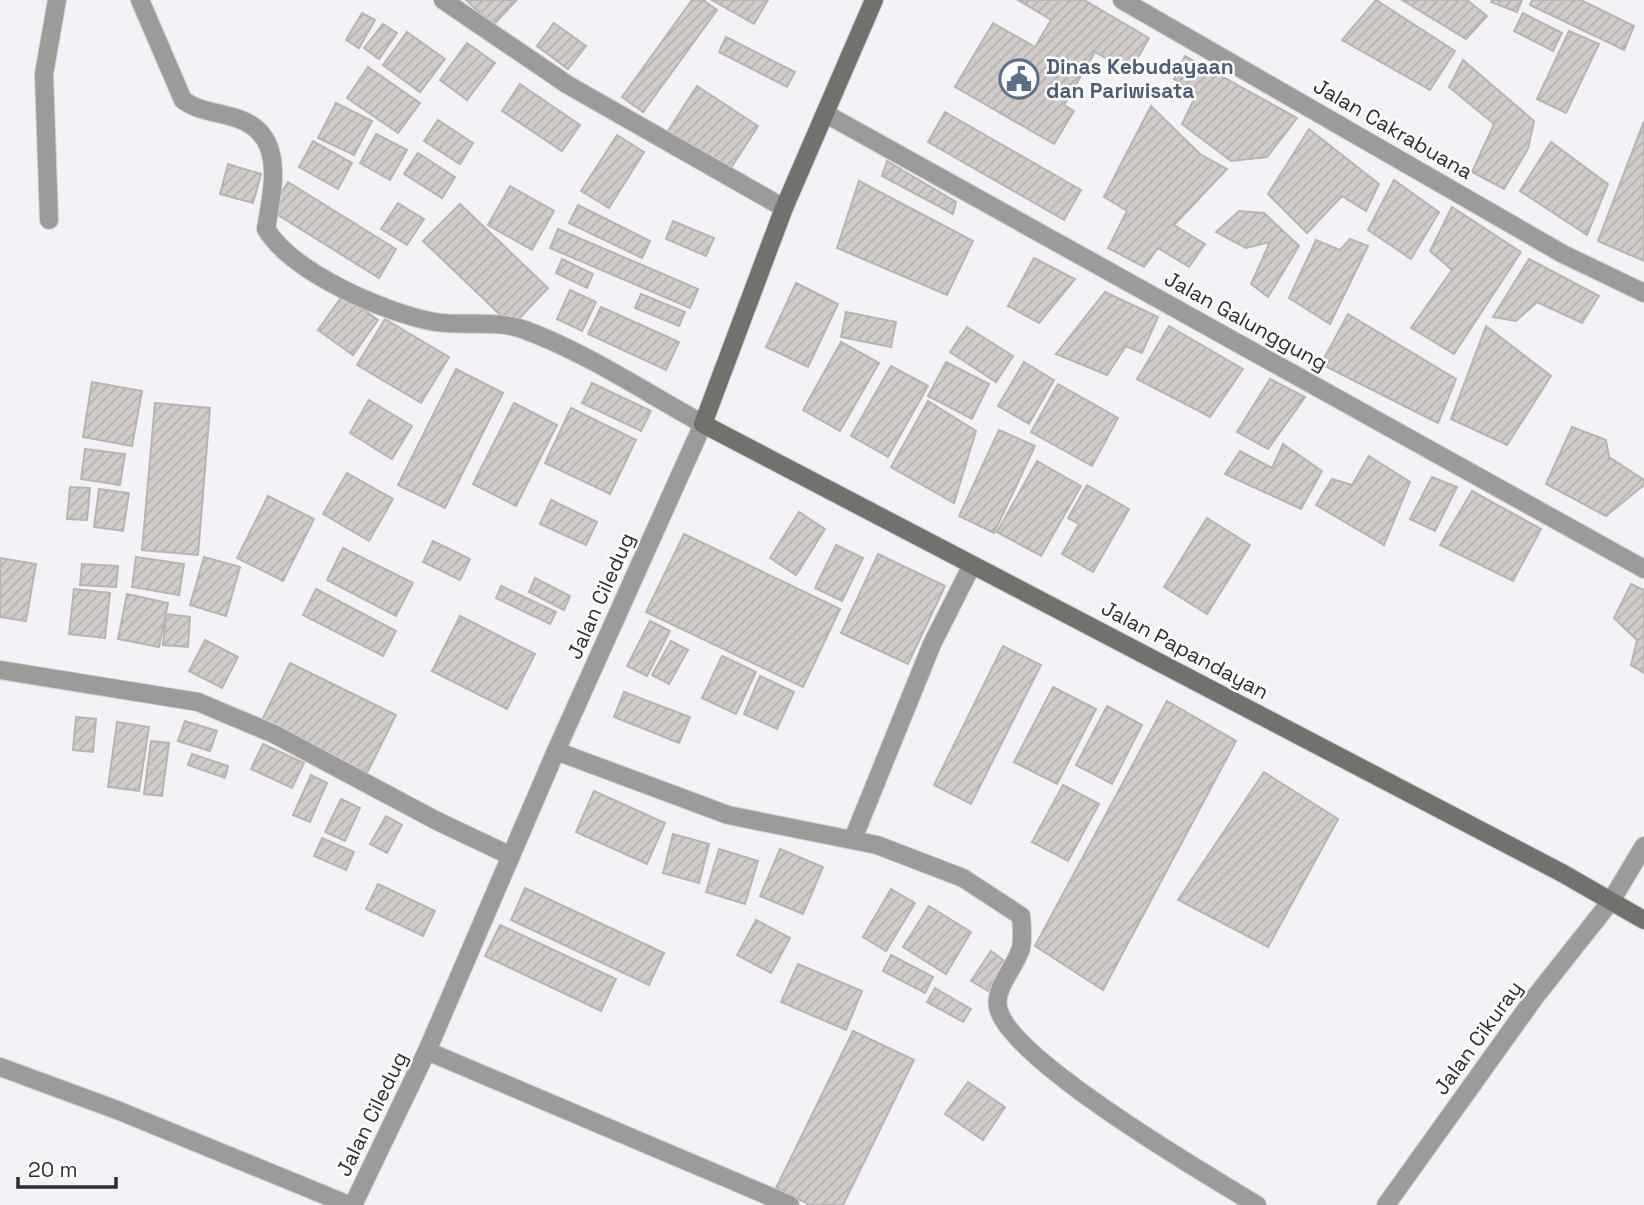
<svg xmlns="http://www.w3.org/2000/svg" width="1644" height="1205" font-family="'Space Grotesk',sans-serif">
	<defs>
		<pattern id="building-hatch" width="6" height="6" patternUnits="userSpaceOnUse" patternTransform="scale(1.75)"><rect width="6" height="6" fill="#d1ccca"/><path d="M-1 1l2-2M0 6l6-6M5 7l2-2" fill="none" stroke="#b4b0ae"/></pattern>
	</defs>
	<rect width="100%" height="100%" fill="#f3f2f7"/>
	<!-- building -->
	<path fill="url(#building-hatch)" stroke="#b8b4b2" stroke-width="2" d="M466,0H517L493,25Z
		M692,0H703L717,10L643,112L622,97Z
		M712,0H768L754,24Z
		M1084,0L1149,38L1130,71L1095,52L1064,105L1074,111L1054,144L955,87L993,23L1035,47L1051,20L1018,0Z
		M1376,0L1455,51L1430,90L1342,40Z
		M1402,0H1467L1487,16L1466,39Z
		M1492,0H1522L1517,12L1491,2Z
		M1532,0H1581L1634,26L1624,50L1530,5Z
		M362,13L375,20L359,48L346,40Z
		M1523,13L1562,33L1553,51L1514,31Z
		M554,23L586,46L568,69L537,46Z
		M383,24L397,33L379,59L364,48Z
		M1569,31L1599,44L1566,113L1537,99Z
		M407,32L445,59L420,92L383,65Z
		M726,37L795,72L787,87L719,52Z
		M467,43L495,63L467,100L440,80Z
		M1185,56L1297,118L1267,157L1231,161L1182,124L1197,93L1174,79Z
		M1463,60L1534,121L1528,149L1504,189L1472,172L1494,124L1449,87Z
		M368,67L420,103L398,133L347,98Z
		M520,84L580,125L562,151L502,111Z
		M697,86L758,126L729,171L668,131Z
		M336,103L372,121L354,155L318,138Z
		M1151,106L1200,154L1227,169L1174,225L1205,244L1189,267L1158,248L1144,267L1108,248L1127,211L1104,197Z
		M945,112L1081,190L1064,220L928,142Z
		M438,120L473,143L460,164L424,141Z
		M1644,121V261L1598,241Z
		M1309,129L1379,184L1366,211L1342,196L1307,233L1268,194Z
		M376,134L407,150L390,180L360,163Z
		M617,135L644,152L609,208L581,191Z
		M313,141L352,163L338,189L299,167Z
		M1551,142L1608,184L1587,235L1520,191Z
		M418,153L455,177L442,198L404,174Z
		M887,161L956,202L953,214L882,176Z
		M228,164L261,174L253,203L220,194Z
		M1394,180L1439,212L1411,259L1368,230Z
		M859,181L973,241L947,295L837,248Z
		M288,182L396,249L379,278L270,210Z
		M510,186L554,211L532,250L488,225Z
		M398,203L424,219L407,245L381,229Z
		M460,204L548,288L512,326L423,241Z
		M578,205L650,241L642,258L569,223Z
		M1452,207L1521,252L1454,354L1411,328L1452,270L1430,251Z
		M1239,211L1264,213L1299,246L1268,297L1251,284L1270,242L1246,248L1216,232Z
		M673,221L714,238L706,256L666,239Z
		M558,229L698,289L690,308L550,248Z
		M1350,239L1368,246L1330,324L1289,298L1316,240L1340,250Z
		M1034,258L1075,279L1039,323L1008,306Z
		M562,259L593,274L587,288L556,273Z
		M1529,259L1599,296L1582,323L1537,302L1516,321L1493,317Z
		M796,283L838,304L808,367L766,347Z
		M570,290L596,302L582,331L557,319Z
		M1105,292L1158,317L1142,353L1126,346L1107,375L1056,354Z
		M641,294L685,312L679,326L635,308Z
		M343,295L378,320L353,355L318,330Z
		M601,307L679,342L666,370L588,334Z
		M846,312L896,322L891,347L841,337Z
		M1348,314L1456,379L1438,423L1321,364Z
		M385,319L449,357L421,403L357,365Z
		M1169,326L1243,369L1210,417L1137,379Z
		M1486,326L1551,376L1507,445L1451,419Z
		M967,327L1013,356L996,382L950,352Z
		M841,342L879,363L840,431L803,410Z
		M946,362L989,384L972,419L928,396Z
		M1024,362L1054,380L1029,424L998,406Z
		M891,366L928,386L888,457L851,436Z
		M456,369L503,393L445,508L398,485Z
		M1270,379L1305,397L1268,449L1237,432Z
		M92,382L142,391L132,446L83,437Z
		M592,383L651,411L641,431L582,403Z
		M1058,384L1118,418L1092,466L1031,432Z
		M369,400L412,426L392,459L350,433Z
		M928,401L976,431L954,503L891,467Z
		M155,403L210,408L198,555L142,550Z
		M514,403L557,425L516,506L473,484Z
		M571,408L636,440L610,494L545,463Z
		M1572,427L1606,440L1609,457L1644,480V485L1606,516L1546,484Z
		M999,430L1035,446L994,533L959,516Z
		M1283,444L1322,471L1301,509L1225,474L1240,451L1272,468Z
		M85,449L125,454L120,485L81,479Z
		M1369,456L1410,482L1384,545L1316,505L1332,479L1352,485Z
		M1037,461L1081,486L1041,556L997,532Z
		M347,473L393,499L369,541L323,514Z
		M1432,477L1457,487L1435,531L1410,519Z
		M1087,485L1129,509L1093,572L1062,554L1079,524L1068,518Z
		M70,487L90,488L87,520L67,519Z
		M99,489L129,493L123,531L94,527Z
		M1472,491L1541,529L1513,581L1440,545Z
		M268,496L314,519L283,581L237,558Z
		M551,500L597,522L586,545L540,524Z
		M799,512L825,529L796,575L770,558Z
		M1207,518L1250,545L1207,614L1164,587Z
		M684,534L840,609L803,687L646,612Z
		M433,541L470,559L460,580L423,562Z
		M836,545L863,558L842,601L815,588Z
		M343,548L413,583L396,616L327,580Z
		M878,554L945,586L908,664L841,633Z
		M136,557L184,564L179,595L132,587Z
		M204,557L240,567L226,616L190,605Z
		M0,558L36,564L26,621L0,617Z
		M82,564L118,566L116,587L80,585Z
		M535,578L570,596L564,610L529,592Z
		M1631,584L1644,590V673L1631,665L1637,640L1614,618Z
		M501,586L556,612L550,624L496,598Z
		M74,589L110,593L105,638L69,634Z
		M316,589L396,631L383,656L303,615Z
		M127,594L168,603L159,647L118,639Z
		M166,614L190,617L188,647L163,645Z
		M460,616L535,654L507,709L432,671Z
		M650,621L670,631L647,676L627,666Z
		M205,640L238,657L222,688L189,671Z
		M671,641L688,650L669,684L652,675Z
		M1003,646L1041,665L971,804L934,785Z
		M722,656L756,672L736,714L702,698Z
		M290,663L396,715L367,773L261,722Z
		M760,676L794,692L777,729L744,714Z
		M1053,687L1096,709L1057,784L1014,762Z
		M624,692L690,717L679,743L614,717Z
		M1167,701L1236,741L1103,990L1035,946Z
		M1107,706L1142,725L1112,784L1076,765Z
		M76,717L96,719L93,752L73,750Z
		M185,721L217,731L210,751L178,741Z
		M117,722L149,727L139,791L108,787Z
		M151,741L169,743L162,796L144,794Z
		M263,744L304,763L292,788L251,769Z
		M192,754L228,766L225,778L188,765Z
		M1264,772L1338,819L1268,947L1178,900Z
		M311,775L327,783L310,822L293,815Z
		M1063,785L1099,804L1068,861L1032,842Z
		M594,791L665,823L647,864L576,832Z
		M341,799L360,808L345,841L325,832Z
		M386,816L402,825L387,853L370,844Z
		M673,834L709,844L699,883L663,873Z
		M322,838L354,852L346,870L314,856Z
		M719,849L758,861L745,904L706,892Z
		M780,849L823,867L803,914L760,896Z
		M378,884L435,911L423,936L366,909Z
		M525,888L664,953L649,985L511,920Z
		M891,889L915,903L886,951L863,937Z
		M929,906L971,932L946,974L903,947Z
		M756,920L790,938L771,973L737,955Z
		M500,925L616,979L601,1011L485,956Z
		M991,951L1006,962L988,991L971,981Z
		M891,955L933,977L925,993L883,971Z
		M798,964L862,991L846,1030L781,1002Z
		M935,988L971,1009L963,1022L927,1002Z
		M853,1031L914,1060L843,1205H810L776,1188Z
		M968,1082L1005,1107L983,1140L945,1114Z"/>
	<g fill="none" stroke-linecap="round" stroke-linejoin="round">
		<!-- service casing -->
		<g stroke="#d0cfd3" stroke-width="20">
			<path id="service" d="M853,839L932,644L972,565"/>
		</g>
		<!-- minor casing -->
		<g stroke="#d0cfd3" stroke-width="20">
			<path id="minor" d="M140,0L183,100C199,112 220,112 239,119C287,136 272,191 266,229C293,273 385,313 435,322C465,327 495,319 525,330C587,353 645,392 703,424
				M443,0L568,85L784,208
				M1122,0L1563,254L1644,293
				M826,114L1644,569
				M49,220L44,74L57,0
				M0,670L198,702L274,734L437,821L511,856
				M556,751L728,815L877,845L963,878L1021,916C1022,926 1023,938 1021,948C1016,966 994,988 998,1007C1007,1058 1207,1175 1257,1205
				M427,1051L790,1205
				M0,1067L117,1110L349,1205"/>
		</g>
		<!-- tertiary casing -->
		<g stroke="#d0cfd3" stroke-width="20">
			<path id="tertiary" d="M353,1205L427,1051L556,751L703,424
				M1386,1205L1535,997L1611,901L1644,846"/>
		</g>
		<!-- secondary casing -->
		<g stroke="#d0cfd3" stroke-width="20">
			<path id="secondary" d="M874,0L784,208L703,424L1562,873L1644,920"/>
		</g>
		<!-- service -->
		<use href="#service" stroke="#9b9b99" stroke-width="18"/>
		<!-- minor -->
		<use href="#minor" stroke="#9b9b99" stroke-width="18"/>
		<!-- tertiary -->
		<use href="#tertiary" stroke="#9b9b99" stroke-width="18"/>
		<!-- secondary -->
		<use href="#secondary" stroke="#72716e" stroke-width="18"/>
	</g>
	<!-- icons -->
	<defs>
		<g id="civic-ring" transform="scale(2.0125)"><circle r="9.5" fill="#fff" stroke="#5c6f8a" stroke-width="1.5"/><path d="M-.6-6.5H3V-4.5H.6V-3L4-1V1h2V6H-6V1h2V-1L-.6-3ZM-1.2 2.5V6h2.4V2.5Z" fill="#5c6f8a"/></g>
	</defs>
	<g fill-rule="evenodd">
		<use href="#civic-ring" x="1019" y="79"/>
	</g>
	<g text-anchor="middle" stroke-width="5" stroke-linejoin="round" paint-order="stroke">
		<!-- service labels -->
		<g font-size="21" font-weight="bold" fill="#4e5e75" stroke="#fff" text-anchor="start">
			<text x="1046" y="74">Dinas Kebudayaan<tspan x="1046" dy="24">dan Pariwisata</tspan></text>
		</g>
		<!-- street labels -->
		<g font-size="21" fill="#2e2e2f" stroke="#fff">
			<text transform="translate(1393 129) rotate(30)" y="7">Jalan Cakrabuana</text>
			<text transform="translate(1246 321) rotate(29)" y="7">Jalan Galunggung</text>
			<text transform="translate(601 596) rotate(-66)" y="7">Jalan Ciledug</text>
			<text transform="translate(1185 650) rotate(28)" y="7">Jalan Papandayan</text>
			<text transform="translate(1478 1038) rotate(-54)" y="7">Jalan Cikuray</text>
			<text transform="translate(372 1114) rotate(-64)" y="7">Jalan Ciledug</text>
		</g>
	</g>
	<!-- scale -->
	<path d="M18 1177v10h98v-10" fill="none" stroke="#2e2e2f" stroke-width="3.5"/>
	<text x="28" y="1177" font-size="21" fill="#2e2e2f" stroke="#ffffff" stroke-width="5" paint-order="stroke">20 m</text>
</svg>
